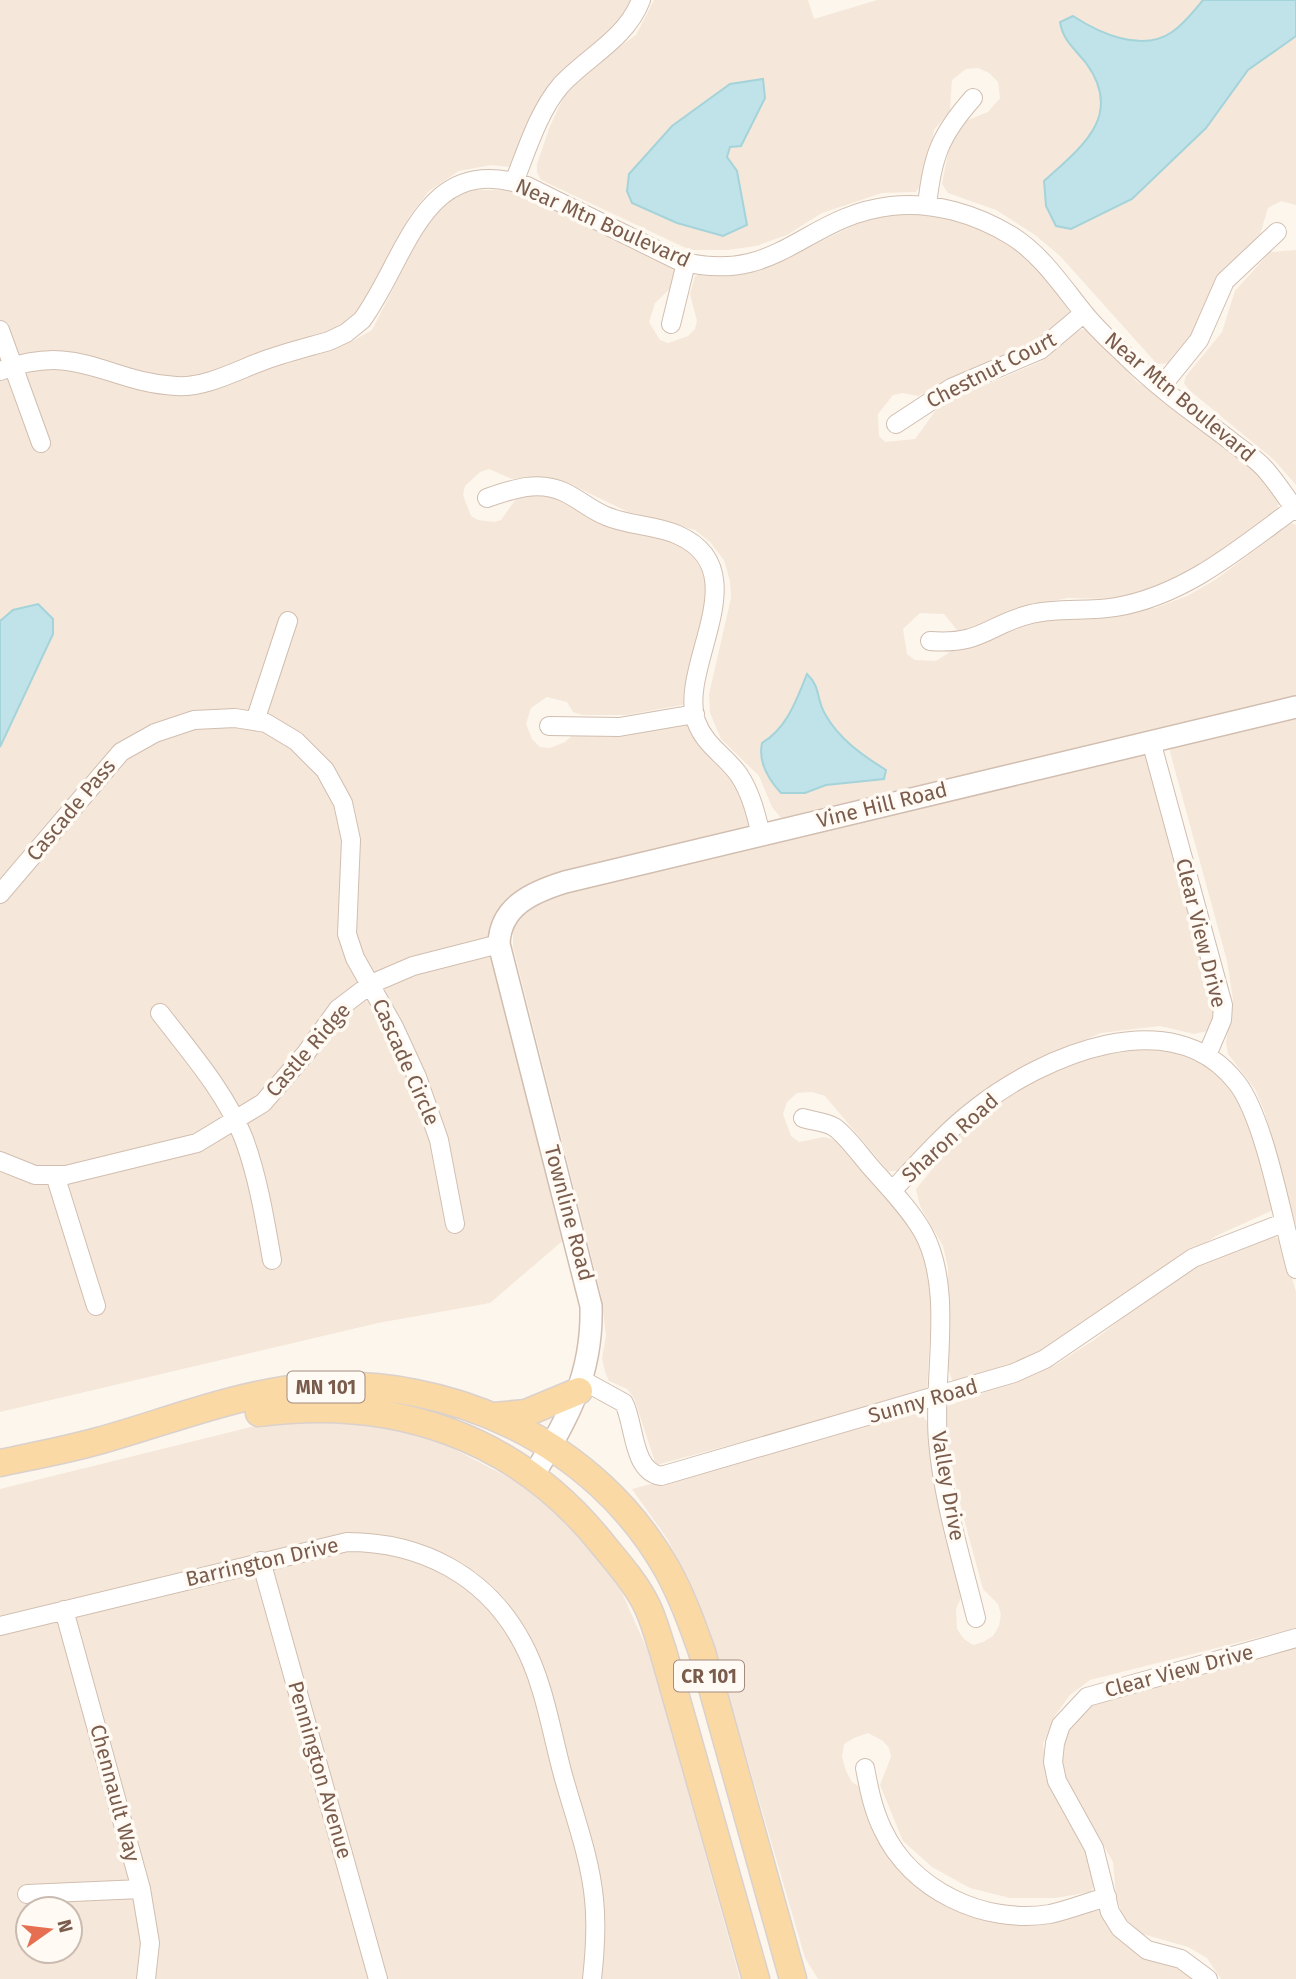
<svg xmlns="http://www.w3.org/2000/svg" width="1296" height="1979" font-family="'Fira Sans',sans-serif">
	<rect width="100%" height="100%" fill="#fdf6ec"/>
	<!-- residential -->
	<path fill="#f5e8da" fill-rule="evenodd" d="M0,0H635L612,31L568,68L514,162L509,167L491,165L459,171L429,191L411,214L357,313L346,320L351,342L372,330L422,232L450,198L465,190H515L672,266L675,270L673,286L655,303L649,322L660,340L668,343L688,336L695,329L697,321L690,294L695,276L704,273L730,274L767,267L878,214L925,211L973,221L1017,242L1070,301L1073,317L1027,346L918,396L903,393L893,395L878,414L879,436L885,442L915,439L939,406L945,402L1042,361L1078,331L1087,328L1093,331L1136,381L1234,450L1278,496L1279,502L1277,509L1188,576L1153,591L1115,599L1068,598L1033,605L963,632L956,629L944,614L920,613L903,629L907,654L915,660L936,661L956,648L1063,615L1155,608L1187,596L1215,580L1291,523L1296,525V697L781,818L772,807L759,776L721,739L710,713L709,694L731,598L730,581L724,560L710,542L695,530L630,513L568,483L534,477L512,479L489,469L480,472L465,486L463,495L471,516L478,520L494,522L501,520L518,496L551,494L683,542L711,569L688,704L627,715H582L573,712L567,702L547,697L531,708L526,724L532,739L540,747L550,748L565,742L575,733L691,724L744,781L753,827L553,876L497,921L566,1238L490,1303L378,1323L0,1412Z
		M654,0H808L814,19L877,0H1296V205L1281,201L1268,208L1259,238L1198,330L1173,363L1157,364L1060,256L1035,235L996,210L948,193L942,184L951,137L963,122L988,112L1000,98L998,82L989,73L978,68L966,69L952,80L950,111L934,130L923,181L916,192L882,193L822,213L787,235L756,246L728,250H690L541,180L537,172V164L550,126L567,90L590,68L636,35Z
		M1296,250V485L1274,460L1188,389L1184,383L1186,376L1222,332L1235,291L1270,252Z
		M1296,712V1225L1265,1113L1255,1089L1228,1054L1226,1042L1233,1000L1227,961L1170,752L1171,747Z
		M1145,749L1216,999L1215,1020L1208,1031L1194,1034L1160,1026L1101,1033L1021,1067L973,1099L903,1171H888L825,1096L812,1092L797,1093L787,1102L783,1114L791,1136L799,1142L824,1137L843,1142L917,1231L928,1257L932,1292L927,1392L656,1465L634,1398L627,1389L609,1381L605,1372L602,1358L606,1336L601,1295L513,947V928L526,905L553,893Z
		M1139,1043L1187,1050L1245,1097L1273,1202L1271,1211L1216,1236L1031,1359L958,1383L952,1380L947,1365L948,1268L943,1246L920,1206L916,1189L966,1128L1006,1095L1055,1069Z
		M1268,1237H1276L1282,1243L1296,1292V1628L1090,1680L1070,1695L1054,1717L1043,1744L1048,1782L1091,1855L1095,1886L1090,1892L1056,1898H1010L970,1888L932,1867L903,1841L880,1785L891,1757L889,1748L883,1741L868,1733L854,1738L844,1744L842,1757L846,1771L852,1782L862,1788L900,1859L987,1912L1097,1905L1200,1979H818L805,1958L710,1632L668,1540L632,1489L919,1412L928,1423L940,1495L964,1591L956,1609L957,1629L964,1639L973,1645L983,1642L993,1636L999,1626L1001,1615L998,1604L983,1589L965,1523L947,1450L944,1414L948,1406L1055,1365L1094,1340L1151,1296L1213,1257Z
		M323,1417L379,1424L437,1440L536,1492L585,1541L620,1588L650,1656L740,1979H0V1489L271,1422ZM28,1909H70V1951H28Z
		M1296,1646V1979H1221L1207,1958L1188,1947L1139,1933L1123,1916L1116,1896L1113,1862L1068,1784L1062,1764V1742L1067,1723L1080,1707Z"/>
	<!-- water -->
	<path fill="#bfe3e8" stroke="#a5d3da" stroke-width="2" d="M1203,0H1296V36L1248,70L1206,128L1132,199L1071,229L1056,226L1046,206L1044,181C1083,146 1124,115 1086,63C1075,49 1063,41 1060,22L1073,16C1099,33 1142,53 1172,32C1184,24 1194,11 1203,0Z
		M763,79L765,98L741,146L730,147L727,157L737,171L747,225L723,236L677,223L632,203L627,191L629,174L672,126L730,84Z
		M38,604L53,619V634L0,747V621L13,610Z
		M807,674C821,687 816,699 825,714C839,739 862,755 886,770L884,779L826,785L805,793H781C768,779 758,762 762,743C787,728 796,701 807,674Z"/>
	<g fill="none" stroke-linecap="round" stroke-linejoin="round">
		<!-- minor casing -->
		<g stroke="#d1beb0" stroke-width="20">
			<path id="minor" d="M514,182C527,150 538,112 561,85C588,56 626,39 641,0
				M927,206C932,157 940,135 973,98
				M671,324L686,263
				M0,330L41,443
				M0,371C78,341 106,382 176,386C207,388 239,369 268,359C288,352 308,347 329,341L346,333L362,320C408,257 423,150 527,186L677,260C777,288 803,216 891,206C933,201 976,214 1012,236C1042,255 1062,286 1084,313C1098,331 1116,346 1132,362C1161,390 1195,414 1227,438C1239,448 1254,457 1264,468C1276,481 1286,497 1296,511
				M1161,387L1199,340L1225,281L1277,232
				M896,424L951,388L1040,350L1084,313
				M487,498C513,489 538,480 564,492C579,499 591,510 606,516C629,526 656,525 678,535C759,571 678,665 696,721C705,746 725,755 739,775C751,793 756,814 761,835
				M930,641C982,645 987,625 1031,614C1059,607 1087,612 1116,607C1186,595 1240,548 1296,507
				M255,721L288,621
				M549,726L619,727L695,714
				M1151,741L1223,1005L1222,1020L1207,1055
				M0,894L121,752L155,733L194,720L235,718L266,723L296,741L325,770L343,803L351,840L347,934L355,958L394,1027L417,1077L439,1140L455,1224
				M160,1013C190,1052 226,1093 244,1139C258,1177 265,1220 272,1260
				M803,1118C812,1121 826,1122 834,1127C847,1135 865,1162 877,1174C893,1192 911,1211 923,1232C955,1291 932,1376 938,1441C943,1501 962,1560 976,1618
				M0,1161L35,1175H66L197,1143L263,1103L306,1053L338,1009L371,984L413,966L499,944
				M55,1175L96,1306
				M892,1191C918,1163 944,1133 975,1109C1042,1056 1172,999 1237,1083C1265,1119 1283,1222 1296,1269
				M584,1381L624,1403C635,1425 632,1471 661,1476L1014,1373L1045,1359L1193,1258L1283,1223
				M261,1561L378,1979
				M64,1610L141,1889L150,1943L146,1979
				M0,1626L347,1542C421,1542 486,1575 522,1642C544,1682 551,1731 563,1775C574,1815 590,1857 594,1899C597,1926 595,1952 592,1979
				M865,1768C869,1789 873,1810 883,1830C911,1890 984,1925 1050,1914C1069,1910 1088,1902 1107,1897
				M27,1894L141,1889
				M1208,1979L1181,1959L1147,1950L1120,1928L1110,1912L1094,1848L1057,1781L1053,1762L1055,1743L1061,1725L1087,1697L1296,1638"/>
		</g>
		<!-- tertiary casing -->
		<g stroke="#d1beb0" stroke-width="24">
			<path id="tertiary" d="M533,1476C568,1419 593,1374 591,1306L499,944C500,906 533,892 565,882L1296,707"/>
		</g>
		<!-- primary casing -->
		<g stroke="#dad1cd" stroke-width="29">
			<path id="primary" d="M259,1413C395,1395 518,1437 604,1546C619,1564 637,1585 647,1606C654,1620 658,1637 663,1651L756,1979
				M494,1416L526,1413L579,1391
				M0,1463C33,1456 66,1450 98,1441C167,1422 237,1393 309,1387C450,1375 596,1443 667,1569C682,1596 692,1624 702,1652L793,1979"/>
		</g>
		<!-- minor -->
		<use href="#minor" stroke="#fff" stroke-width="18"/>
		<!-- tertiary -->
		<use href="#tertiary" stroke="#fff" stroke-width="21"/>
		<!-- primary -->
		<use href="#primary" stroke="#fbd9a5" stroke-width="26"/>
	</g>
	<g text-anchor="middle" stroke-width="7" stroke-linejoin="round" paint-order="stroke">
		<!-- shield labels -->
		<g fill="#fffaf3" stroke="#a28b7f" stroke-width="2">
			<rect x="287.5" y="1371.5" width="77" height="31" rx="5"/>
			<rect x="674" y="1660.5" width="70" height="31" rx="5"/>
		</g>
		<g font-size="19" font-weight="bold" fill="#7a5c4d">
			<text x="326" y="1394">MN 101</text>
			<text x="709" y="1683">CR 101</text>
		</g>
		<!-- street labels -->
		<g font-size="21" fill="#7a5c4d" stroke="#fffaf3">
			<text transform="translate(603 223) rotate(24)" y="7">Near Mtn Boulevard</text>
			<text transform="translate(991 370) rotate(-27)" y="7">Chestnut Court</text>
			<text transform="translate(1180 397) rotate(40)" y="7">Near Mtn Boulevard</text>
			<text transform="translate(882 805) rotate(-14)" y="7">Vine Hill Road</text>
			<text transform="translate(71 810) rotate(-50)" y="7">Cascade Pass</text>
			<text transform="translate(1201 933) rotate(76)" y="7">Clear View Drive</text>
			<text transform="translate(308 1050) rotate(-49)" y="7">Castle Ridge</text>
			<text transform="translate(406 1062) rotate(66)" y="7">Cascade Circle</text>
			<text transform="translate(950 1138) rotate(-42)" y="7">Sharon Road</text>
			<text transform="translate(569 1213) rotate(75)" y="7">Townline Road</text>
			<text transform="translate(923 1401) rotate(-16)" y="7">Sunny Road</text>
			<text transform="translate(948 1486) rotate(80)" y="7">Valley Drive</text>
			<text transform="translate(262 1562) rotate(-13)" y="7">Barrington Drive</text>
			<text transform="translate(1179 1671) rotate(-15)" y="7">Clear View Drive</text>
			<text transform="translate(320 1770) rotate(74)" y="7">Pennington Avenue</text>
			<text transform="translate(115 1793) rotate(75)" y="7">Chennault Way</text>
		</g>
	</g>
	<!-- north arrow -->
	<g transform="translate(49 1930) rotate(76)"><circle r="33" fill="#fffaf3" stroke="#cabbb1" stroke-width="2"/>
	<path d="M0-5L12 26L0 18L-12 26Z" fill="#e76f51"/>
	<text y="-10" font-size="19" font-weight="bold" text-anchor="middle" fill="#7a5c4d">N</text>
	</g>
</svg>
